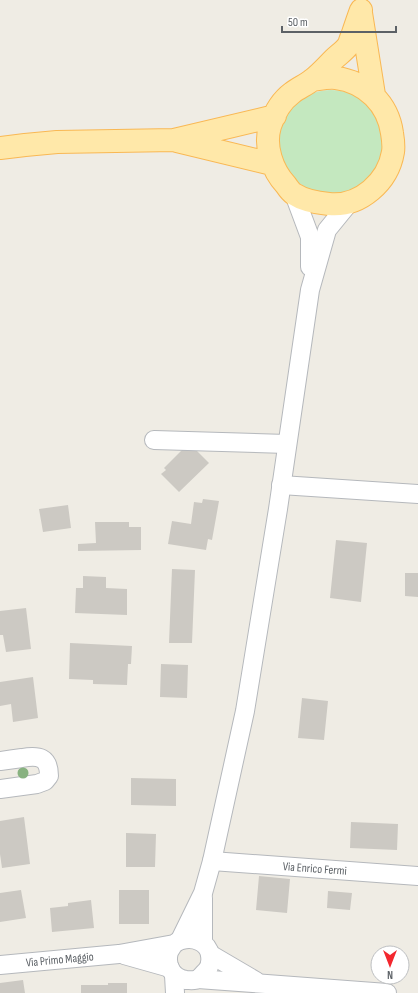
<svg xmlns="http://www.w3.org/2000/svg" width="418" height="993" font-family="'Sofia Sans Condensed',sans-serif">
	<rect width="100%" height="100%" fill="#efece4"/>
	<!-- green -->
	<path fill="#c4e8bf" d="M279 142a52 52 0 1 1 104 0a52 52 0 1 1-104 0Z"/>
	<!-- building -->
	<path fill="#ccc9c3" d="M192,446L209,463L179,492L161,474L166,470L164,468L185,447L188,450Z
		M203,499L219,501L212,540L208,539L206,550L168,544L172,521L191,524L194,502L202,503Z
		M68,505L71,528L43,532L39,509Z
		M95,522H129V527H141V550L78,551V544L96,543Z
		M336,540L367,543L361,602L330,598Z
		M172,569L195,570L192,643H169Z
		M405,573H418V597L405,596Z
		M83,576L106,577V588L127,589V615L75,613L76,588H83Z
		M26,608L31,649L6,652L3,635H0V611Z
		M70,643L132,646L131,664H128L127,685L93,684V680L69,679Z
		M161,664L188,665L187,698L160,697Z
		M33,677L38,718L13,722L11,704L0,706V682Z
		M302,698L328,701L324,740L298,738Z
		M131,778L176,779V806L131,805Z
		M24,817L30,864L2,868L0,854V821Z
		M351,822L398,824L397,850L350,848Z
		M126,833L156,834L155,867H126Z
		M259,876L290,879L287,913L256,910Z
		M21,890L26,918L0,922V893Z
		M119,890H149V924H119Z
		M328,891L352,893L350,910L327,908Z
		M91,900L94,928L52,932L50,908L68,906V903Z
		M23,980L25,993H0V983Z
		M108,983H127V993H81V985H108Z"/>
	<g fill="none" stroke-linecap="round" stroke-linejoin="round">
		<!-- minor casing -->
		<g stroke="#b5b8bc" stroke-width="20">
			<g id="minor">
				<path d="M294,194L310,237V267"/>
				<path d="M154,440L287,444"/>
				<path d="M281,485L418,494"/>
				<path d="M0,761C7,760 15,759 22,758C39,755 49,757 49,776L45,781L37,784L0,789"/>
				<path id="s1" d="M212,861L418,876"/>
				<path d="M203,898V943"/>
				<path d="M180,940L203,893L212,861L245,711L278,509L310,290L327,230L349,203"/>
				<path d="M210,954L256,981"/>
				<path d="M124,955L170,968"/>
				<path id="s2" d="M0,965L119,954L174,944C176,943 179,940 182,940C194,937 208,942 210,955C211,962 210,968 205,972C203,974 201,977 198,979C195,981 190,980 186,980C173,978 165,966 169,952C170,950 172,947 174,944"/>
				<path d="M174,975L175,993"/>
				<path d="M198,979L387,993"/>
			</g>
		</g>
		<!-- major casing -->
		<g stroke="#f9b854" stroke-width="24">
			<path id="major" d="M361,13L374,95
				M312,80C320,79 328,77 336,78C366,82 388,104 392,133C393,139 394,146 393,152C388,182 360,207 329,204C318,203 303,200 294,194C291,192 288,188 286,185C272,170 264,146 270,126C274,114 281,101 292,93C298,88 306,85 312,80C320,74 327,66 334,59C338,55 344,51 347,47C350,44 350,39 352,36C355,27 358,18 361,10
				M177,141L272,164
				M0,148L25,145L57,142L174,140L275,116"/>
		</g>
		<!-- minor -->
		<use href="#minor" stroke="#fff" stroke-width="18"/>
		<!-- major -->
		<use href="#major" stroke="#ffe8a9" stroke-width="22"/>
	</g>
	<!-- trees -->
	<circle fill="#88b280" cx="23" cy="773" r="5.5"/>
	<g text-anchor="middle" stroke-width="3" stroke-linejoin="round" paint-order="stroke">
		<!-- street labels -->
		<g font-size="12" fill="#5c6166" stroke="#fff">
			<text dy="4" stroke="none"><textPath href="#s1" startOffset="103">Via Enrico Fermi</textPath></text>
			<text dy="4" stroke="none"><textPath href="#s2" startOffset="60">Via Primo Maggio</textPath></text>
		</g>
	</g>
	<!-- north arrow -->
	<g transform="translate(390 965) rotate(180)"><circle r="19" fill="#ffffff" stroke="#bec0c2"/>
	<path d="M0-3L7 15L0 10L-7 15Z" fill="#f3272e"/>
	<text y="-6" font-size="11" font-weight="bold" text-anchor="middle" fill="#5c6166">N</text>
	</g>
	<!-- scale -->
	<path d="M282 26v6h114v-6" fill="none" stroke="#5c6166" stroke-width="2"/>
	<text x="288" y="26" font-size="12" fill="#5c6166" stroke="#ffffff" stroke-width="3" paint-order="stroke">50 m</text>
</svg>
